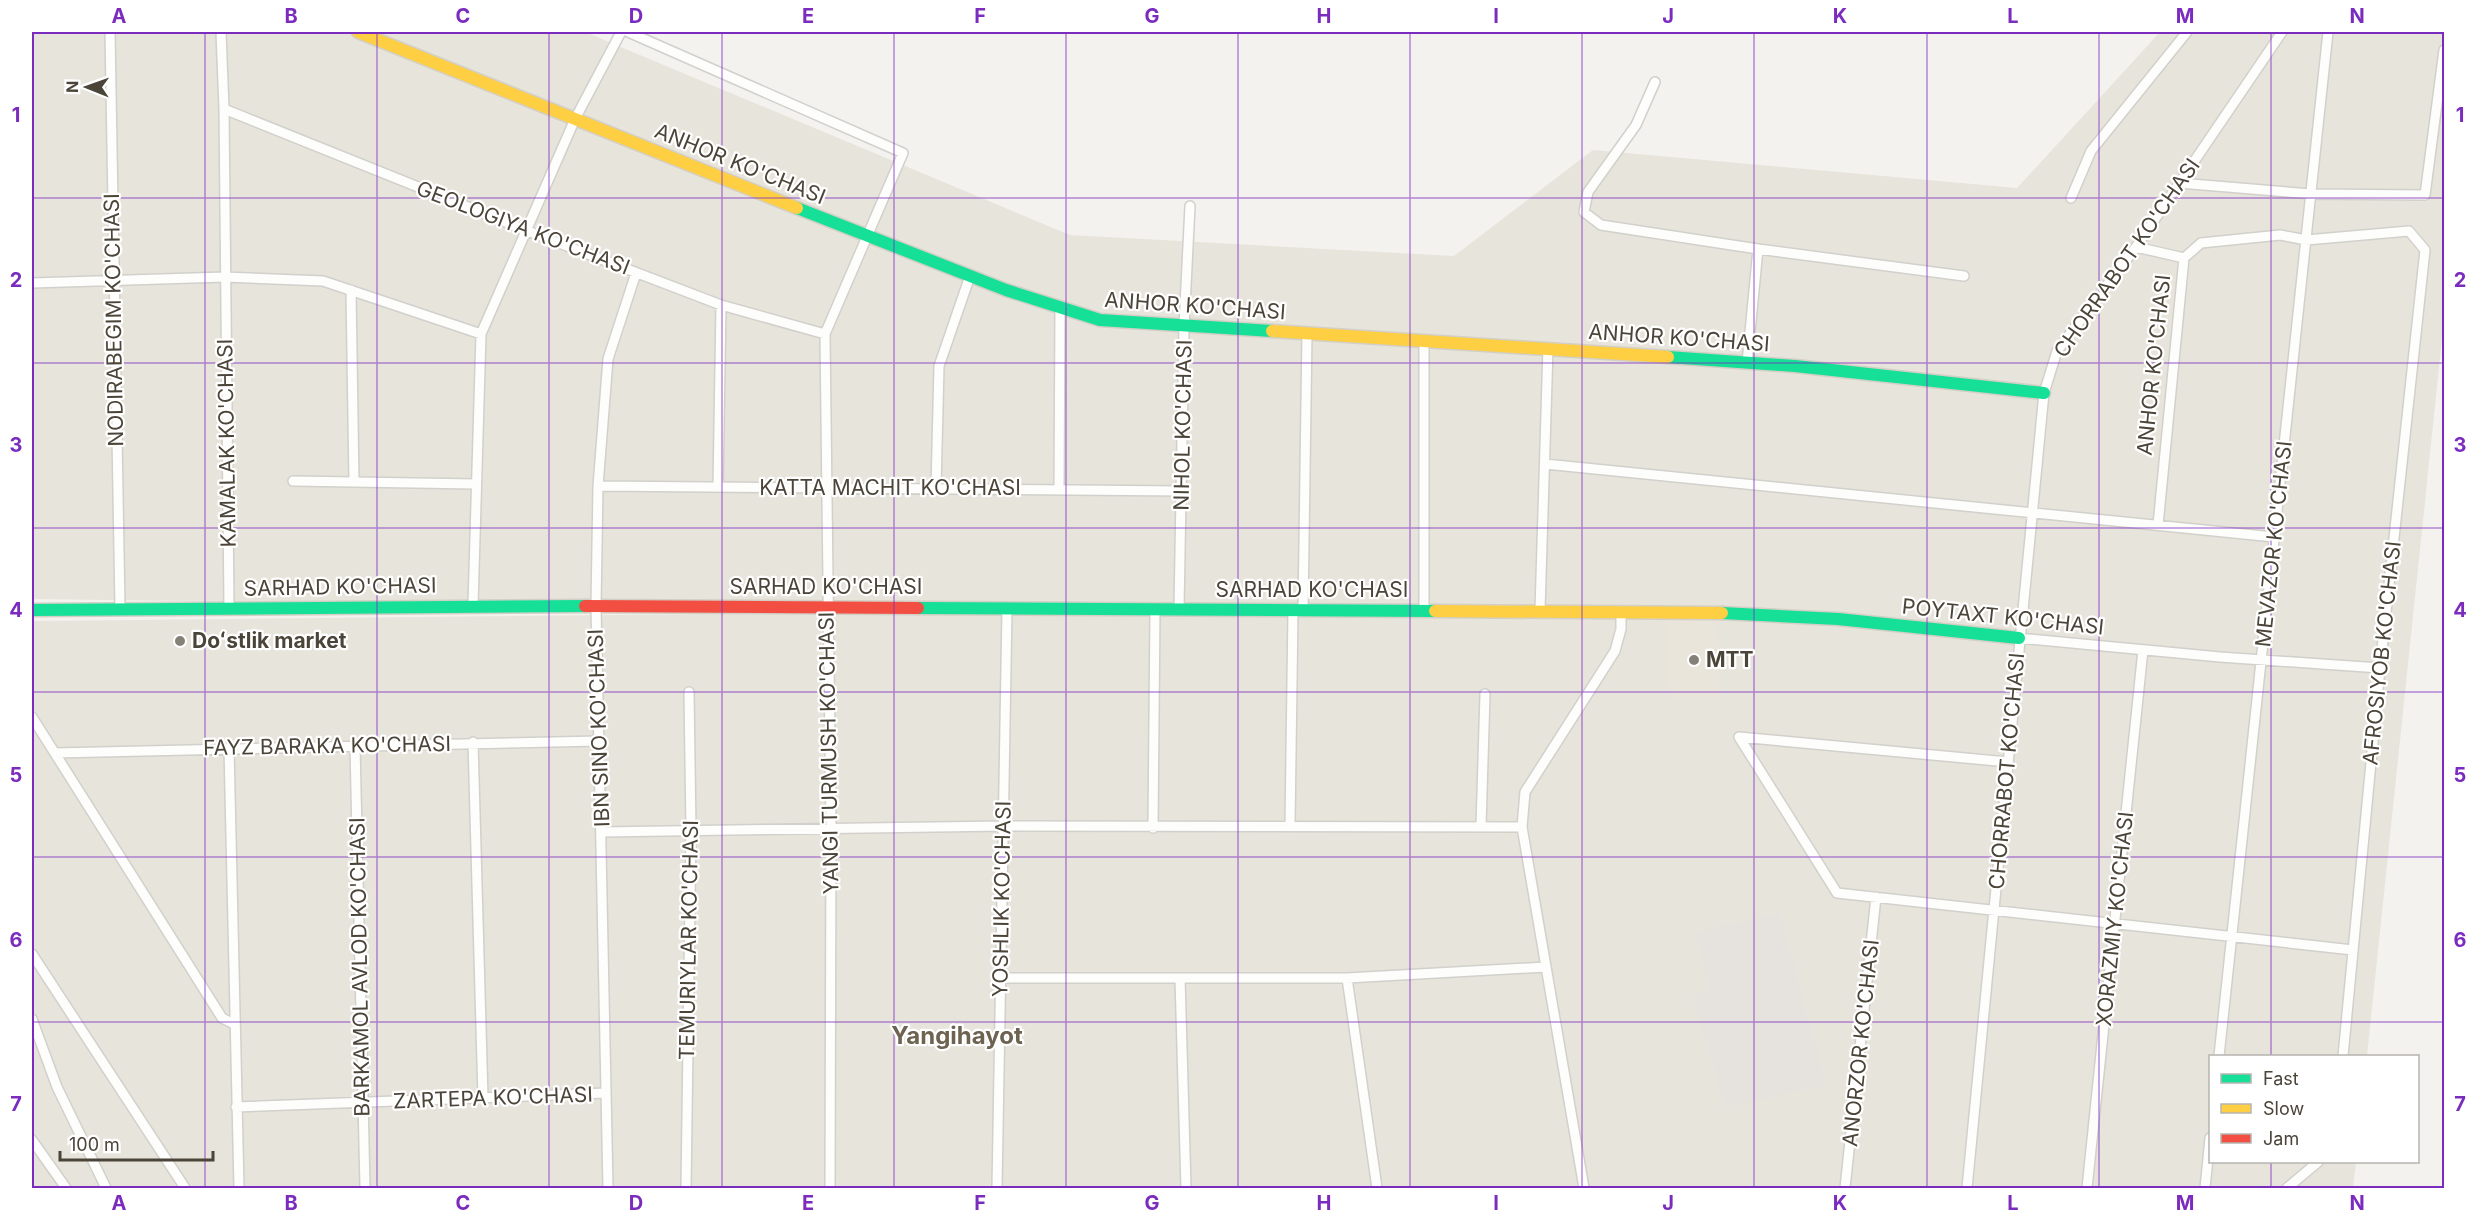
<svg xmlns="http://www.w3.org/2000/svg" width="2476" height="1220" font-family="Inter,sans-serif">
	<rect width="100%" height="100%" fill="#f4f2ee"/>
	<!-- residential -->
	<path fill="#e7e4dc" d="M32,32H585L1070,235L1454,256L1593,150L2017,188L2160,32H2444V320L2367,1056H2210V1162H2356L2353,1188H32V621L714,614L1487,618L32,599Z"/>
	<!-- industrial -->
	<path fill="#e6e2de" d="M1780,913L1826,1085L1725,1107L1693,996L1710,991L1695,933Z"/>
	<!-- education -->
	<path fill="#eae5da" d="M1666,620L1718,622L1720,699L1671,698Z"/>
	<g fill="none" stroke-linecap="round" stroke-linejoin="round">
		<!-- street casing -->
		<g stroke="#d2d0cb" stroke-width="12">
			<path id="street" d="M110,32L120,609
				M221,32L224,109L229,608
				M628,32L903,153L825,334L831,828L830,1188
				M1655,82L1636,125L1588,192L1584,212L1601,225L1758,249L1964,276
				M224,109L525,230L721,305L825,334
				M2179,183L2311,194L2425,195L2444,50
				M2071,198L2091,151L2187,32
				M2136,247L2184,258L2158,525
				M2184,258L2201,243L2280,235L2306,240L2409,231L2425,250L2380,668L2343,1056
				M32,283L225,277L323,281L481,334
				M351,290L354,482
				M1747,363L1758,249
				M1545,464L2274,537
				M293,481L476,484
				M598,486L1182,491
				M718,487L721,305
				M936,488L939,366L970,276
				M1059,490L1060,307
				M473,605L481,334L575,119L621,32
				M1179,609L1184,326L1190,206
				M1540,610L1548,348
				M1303,611L1307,333
				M1424,611V340
				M2019,638L2220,657L2380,668
				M32,717L222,1018L234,1024
				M1739,737L1837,893L2353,950
				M1739,737L2008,762
				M473,742L483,1098
				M355,746L365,1188
				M229,748L239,1188
				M55,753L599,741
				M1290,825L1293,611
				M1481,826L1485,694
				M1153,828L1155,609
				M602,832L1004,826L1522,827
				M32,954L185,1188
				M999,978H1347L1546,967
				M1180,978L1186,1188
				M1347,978L1377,1188
				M32,1019L57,1087L106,1188
				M2219,1056L2328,32
				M236,1107L606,1093
				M32,1140L66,1188
				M608,1188L596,606L598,486L608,359L636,273
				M686,1188L691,830L689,692
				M997,1188L1007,609
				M1584,1188L1522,827L1525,792L1615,651L1621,629V611
				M1845,1188L1876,897
				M1967,1188L2044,393L2057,351L2136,247L2282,32
				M2087,1188L2143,650
				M2205,1188L2210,1138
				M2287,1188L2318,1162"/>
		</g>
		<!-- fast casing -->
		<g stroke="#d3cfc5" stroke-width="15">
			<path id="fast" d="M797,208L1006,290L1100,320L1272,331
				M1668,357L1795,366L2044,393
				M918,608L1435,611
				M32,610L585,606
				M1722,613L1838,619L2019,638"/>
		</g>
		<!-- slow casing -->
		<g stroke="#d3cfc5" stroke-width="15">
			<path id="slow" d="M358,32L797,208
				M1272,331L1668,357
				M1435,611L1722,613"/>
		</g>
		<!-- jam casing -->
		<g stroke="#d3cfc5" stroke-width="15">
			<path id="jam" d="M585,606L918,608"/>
		</g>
		<!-- street -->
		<use href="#street" stroke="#fdfdfc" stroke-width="9"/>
		<!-- fast -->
		<use href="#fast" stroke="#16e098" stroke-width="12"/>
		<!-- slow -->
		<use href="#slow" stroke="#ffcf43" stroke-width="12"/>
		<!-- jam -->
		<use href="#jam" stroke="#f24e42" stroke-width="12"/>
	</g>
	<!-- grid -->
	<path fill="none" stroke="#7b2cbf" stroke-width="1.5" stroke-opacity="0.55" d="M205,32V1188M377,32V1188M549,32V1188M722,32V1188M894,32V1188M1066,32V1188M1238,32V1188M1410,32V1188M1582,32V1188M1754,32V1188M1927,32V1188M2099,32V1188M2271,32V1056M32,198H2444M32,363H2444M32,528H2444M32,692H2444M32,857H2444M32,1022H2444M2271,1162V1188"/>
	<!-- markers -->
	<g fill="#868178" stroke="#fff" stroke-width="2">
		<circle cx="180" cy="641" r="6"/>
		<circle cx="1694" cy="660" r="6"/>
	</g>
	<g text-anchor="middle" stroke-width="4.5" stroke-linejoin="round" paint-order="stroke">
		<!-- street labels -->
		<g font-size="21" fill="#4b4439" stroke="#fff">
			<text transform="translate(740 164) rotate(22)" y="7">ANHOR KO'CHASI</text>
			<text transform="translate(523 228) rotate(21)" y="7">GEOLOGIYA KO'CHASI</text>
			<text transform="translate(2127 258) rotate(-55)" y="7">CHORRABOT KO'CHASI</text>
			<text transform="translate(1195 306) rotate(4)" y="7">ANHOR KO'CHASI</text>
			<text transform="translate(114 320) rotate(-91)" y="7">NODIRABEGIM KO'CHASI</text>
			<text transform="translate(1679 338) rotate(4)" y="7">ANHOR KO'CHASI</text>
			<text transform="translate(2154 365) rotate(-84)" y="7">ANHOR KO'CHASI</text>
			<text transform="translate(1183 425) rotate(-89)" y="7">NIHOL KO'CHASI</text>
			<text transform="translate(227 443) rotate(-91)" y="7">KAMALAK KO'CHASI</text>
			<text x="890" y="495">KATTA MACHIT KO'CHASI</text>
			<text transform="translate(2274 544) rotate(-84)" y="7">MEVAZOR KO'CHASI</text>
			<text transform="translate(340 587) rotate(-1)" y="7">SARHAD KO'CHASI</text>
			<text x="826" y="594">SARHAD KO'CHASI</text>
			<text x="1312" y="597">SARHAD KO'CHASI</text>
			<text transform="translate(2003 617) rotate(6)" y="7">POYTAXT KO'CHASI</text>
			<text transform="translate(2382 653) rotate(-84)" y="7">AFROSIYOB KO'CHASI</text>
			<text transform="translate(599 728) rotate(-92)" y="7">IBN SINO KO'CHASI</text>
			<text transform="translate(327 746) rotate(-1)" y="7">FAYZ BARAKA KO'CHASI</text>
			<text transform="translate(829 753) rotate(-91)" y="7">YANGI TURMUSH KO'CHASI</text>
			<text transform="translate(2007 771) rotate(-85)" y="7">CHORRABOT KO'CHASI</text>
			<text transform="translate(1002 899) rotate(-89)" y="7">YOSHLIK KO'CHASI</text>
			<text transform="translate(2115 919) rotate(-84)" y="7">XORAZMIY KO'CHASI</text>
			<text transform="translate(689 940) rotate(-89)" y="7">TEMURIYLAR KO'CHASI</text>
			<text transform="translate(360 967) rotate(-91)" y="7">BARKAMOL AVLOD KO'CHASI</text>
			<text transform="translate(1861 1043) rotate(-84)" y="7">ANORZOR KO'CHASI</text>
			<text transform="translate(493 1098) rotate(-2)" y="7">ZARTEPA KO'CHASI</text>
		</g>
		<!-- poi labels -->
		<g font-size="21" font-weight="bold" fill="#4b4439" stroke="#fff" text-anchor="start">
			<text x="192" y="648">Doʻstlik market</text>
			<text x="1706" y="667">MTT</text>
		</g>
		<!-- quarter labels -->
		<g font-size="24" font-weight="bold" fill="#6e6250" stroke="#fff">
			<text x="957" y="1044">Yangihayot</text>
		</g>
	</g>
	<!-- border -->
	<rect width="2476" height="1220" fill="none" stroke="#ffffff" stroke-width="66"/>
	<!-- legend -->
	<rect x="2209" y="1055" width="210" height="108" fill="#ffffff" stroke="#b7b4b0" stroke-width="1.5"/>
	<rect x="2221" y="1074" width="30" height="9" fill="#16e098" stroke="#b7b4b0" stroke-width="1.5"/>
	<text x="2263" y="1085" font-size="18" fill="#4b4439">Fast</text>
	<rect x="2221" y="1104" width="30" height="9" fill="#ffcf43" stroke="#b7b4b0" stroke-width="1.5"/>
	<text x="2263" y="1115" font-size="18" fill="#4b4439">Slow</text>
	<rect x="2221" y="1134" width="30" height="9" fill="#f24e42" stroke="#b7b4b0" stroke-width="1.5"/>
	<text x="2263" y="1145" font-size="18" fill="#4b4439">Jam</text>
	<!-- north arrow -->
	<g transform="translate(87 87) rotate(271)" stroke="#ffffff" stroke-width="4.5" paint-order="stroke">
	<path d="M0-4.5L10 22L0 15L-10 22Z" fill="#4b4439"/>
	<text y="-9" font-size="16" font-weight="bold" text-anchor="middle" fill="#4b4439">N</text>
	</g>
	<!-- scale -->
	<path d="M60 1151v9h153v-9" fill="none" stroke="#4b4439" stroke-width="3"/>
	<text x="69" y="1151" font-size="18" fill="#4b4439" stroke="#ffffff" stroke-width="4.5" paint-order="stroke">100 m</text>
	<rect x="33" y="33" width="2410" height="1154" fill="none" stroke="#7b2cbf" stroke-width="2"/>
	<g font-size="20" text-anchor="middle" font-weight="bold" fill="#7b2cbf">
		<text x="119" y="23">A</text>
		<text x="291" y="23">B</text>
		<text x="463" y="23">C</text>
		<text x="636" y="23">D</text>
		<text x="808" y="23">E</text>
		<text x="980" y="23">F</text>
		<text x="1152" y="23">G</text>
		<text x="1324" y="23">H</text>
		<text x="1496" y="23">I</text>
		<text x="1668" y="23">J</text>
		<text x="1840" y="23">K</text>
		<text x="2013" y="23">L</text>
		<text x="2185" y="23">M</text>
		<text x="2357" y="23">N</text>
		<text x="16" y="122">1</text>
		<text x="2460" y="122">1</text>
		<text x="16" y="287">2</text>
		<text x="2460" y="287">2</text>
		<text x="16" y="452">3</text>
		<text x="2460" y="452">3</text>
		<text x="16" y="617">4</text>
		<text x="2460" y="617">4</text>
		<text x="16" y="782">5</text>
		<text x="2460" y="782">5</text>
		<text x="16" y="947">6</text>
		<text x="2460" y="947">6</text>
		<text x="16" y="1111">7</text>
		<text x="2460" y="1111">7</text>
		<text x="119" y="1210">A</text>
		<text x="291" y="1210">B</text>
		<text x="463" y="1210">C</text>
		<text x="636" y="1210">D</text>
		<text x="808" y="1210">E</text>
		<text x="980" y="1210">F</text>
		<text x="1152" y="1210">G</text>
		<text x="1324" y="1210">H</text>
		<text x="1496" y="1210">I</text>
		<text x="1668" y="1210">J</text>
		<text x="1840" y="1210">K</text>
		<text x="2013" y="1210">L</text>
		<text x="2185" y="1210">M</text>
		<text x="2357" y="1210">N</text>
	</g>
</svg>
